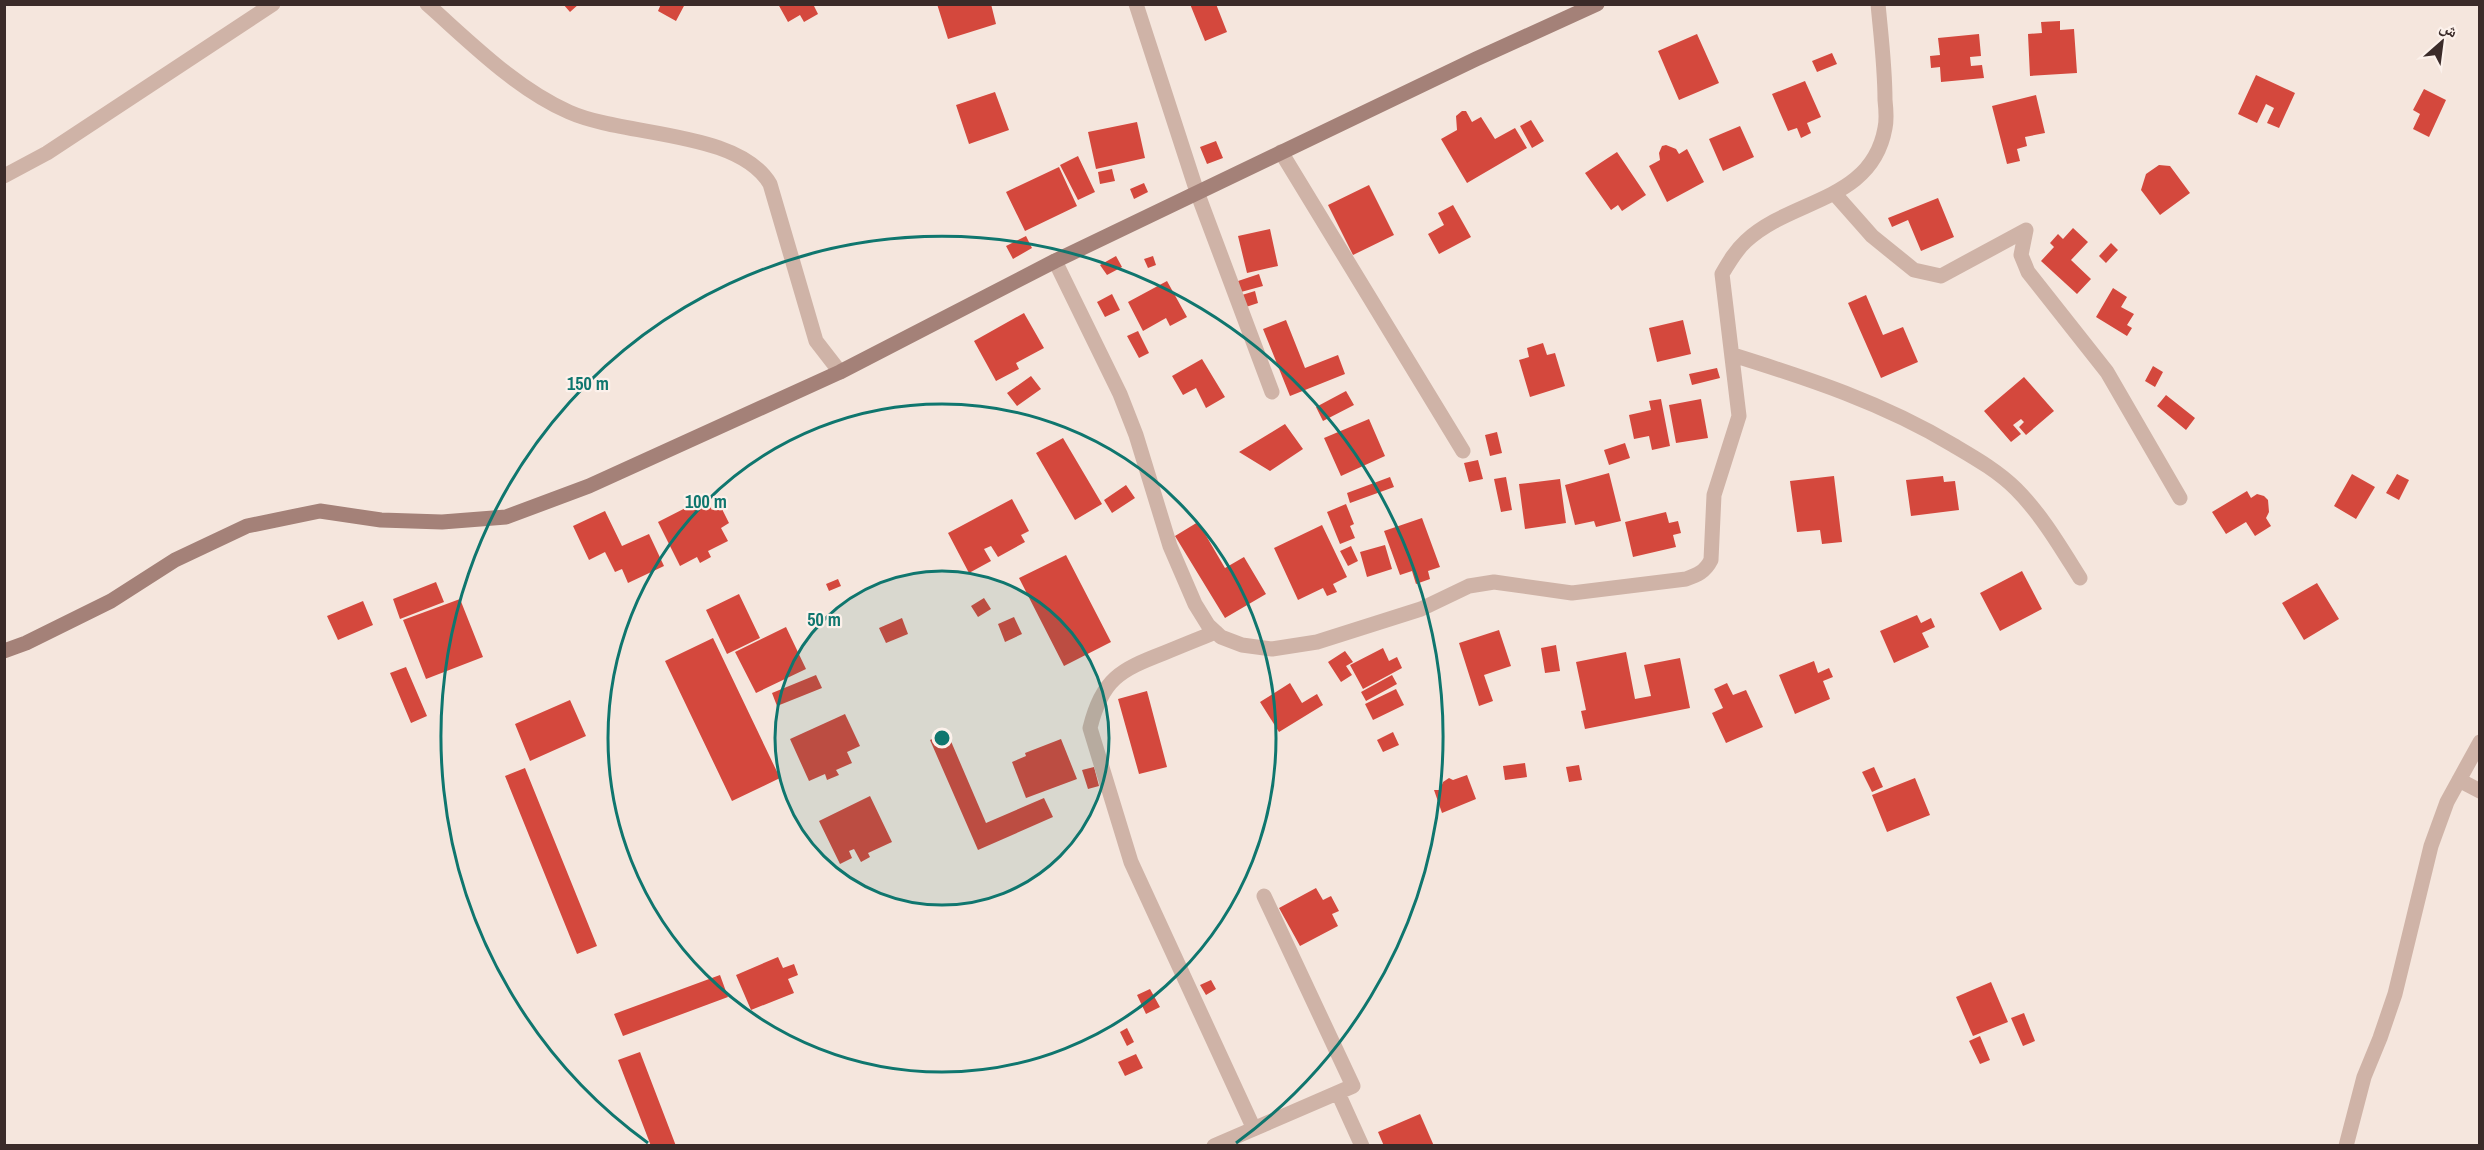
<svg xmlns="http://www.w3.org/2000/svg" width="2484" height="1150" font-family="'Archivo Narrow','Noto Naskh Arabic',sans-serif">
	<rect width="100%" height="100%" fill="#f5e6dd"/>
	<!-- building -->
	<path fill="#d4483d" d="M563,4H579L570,12Z
		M661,4H685L676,21L658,11Z
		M778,4H817L814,6L818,14L804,22L800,15L788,22Z
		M937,4H991L996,24L948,39Z
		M1190,4H1216L1227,32L1205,41Z
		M2060,21V30L2074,29L2077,73L2030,76L2028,34L2042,33L2041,22Z
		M1697,34L1719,83L1679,100L1658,51Z
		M1979,34L1981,56L1970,57L1971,66L1982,65L1984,78L1941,82L1940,67L1931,68L1930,56L1940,55L1938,38Z
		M1832,53L1837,64L1817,72L1812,61Z
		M2256,75L2295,93L2279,128L2267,123L2274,108L2266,104L2257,123L2238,114Z
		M1805,81L1821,117L1807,123L1811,133L1801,138L1797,128L1788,131L1772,94Z
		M2424,89L2446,100L2429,137L2413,129L2420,114L2413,110Z
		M995,92L1009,130L969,144L956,105Z
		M2036,95L2045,133L2025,137L2027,146L2017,149L2020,161L2007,164L1992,106Z
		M1462,111H1466L1472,122L1481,117L1495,139L1515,128L1527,148L1467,183L1441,139L1457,130L1456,116Z
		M1531,120L1544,141L1532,148L1520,126Z
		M1137,122L1145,158L1096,169L1088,132Z
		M1740,126L1754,157L1723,171L1709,139Z
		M1216,141L1223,158L1207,164L1200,147Z
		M1666,145L1676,149L1679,154L1687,149L1704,182L1667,202L1649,166L1660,160L1659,153L1662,146Z
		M1617,152L1646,195L1622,211L1618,205L1611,210L1585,173Z
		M1078,156L1095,192L1078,200L1060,165Z
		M2159,165L2170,166L2190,193L2160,215L2141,190L2146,174Z
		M1059,167L1077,206L1025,231L1006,192Z
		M1112,169L1115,181L1100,184L1098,172Z
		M1144,183L1148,192L1134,199L1130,189Z
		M1369,185L1394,235L1353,255L1328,205Z
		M1938,198L1954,237L1921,251L1908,220L1892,227L1888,218Z
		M1453,205L1471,237L1439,254L1428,234L1444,225L1438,213Z
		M2073,228L2088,242L2071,260L2091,279L2077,294L2041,261L2054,247L2050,243L2058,234L2063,239Z
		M1270,229L1278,266L1247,273L1238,236Z
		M1026,236L1032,248L1013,259L1006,246Z
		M2111,243L2118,250L2106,263L2099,256Z
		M1116,256L1122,267L1107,275L1100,265Z
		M1153,256L1156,265L1148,268L1144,259Z
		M1259,274L1263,286L1241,292L1238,281Z
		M1167,281L1187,317L1170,326L1166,318L1143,331L1128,302Z
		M2113,288L2127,297L2121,307L2134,314L2127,325L2132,328L2127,336L2096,317Z
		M1255,291L1258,303L1246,307L1242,295Z
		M1112,294L1120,310L1105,317L1097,302Z
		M1866,295L1883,335L1903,327L1918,362L1881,378L1848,303Z
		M1024,313L1044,348L1016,363L1019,369L996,381L974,341Z
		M1286,320L1305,368L1338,355L1345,374L1290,396L1263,329Z
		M1683,320L1691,354L1657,362L1649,328Z
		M1138,331L1149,353L1139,358L1127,336Z
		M1543,343L1547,355L1555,353L1565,386L1530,397L1519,360L1529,357L1527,348Z
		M1202,359L1225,397L1206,408L1196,388L1183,395L1172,376Z
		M2153,366L2163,372L2155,387L2145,381Z
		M1717,368L1720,378L1692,385L1689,374Z
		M1031,376L1041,389L1017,406L1007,393Z
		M2024,377L2054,411L2026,435L2019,427L2024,422L2021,419L2013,425L2021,434L2011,442L1984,411Z
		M1346,391L1354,405L1323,421L1316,407Z
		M2166,395L2195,418L2186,430L2157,406Z
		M1661,399L1670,446L1652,450L1649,436L1634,439L1629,415L1651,410L1649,401Z
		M1701,399L1708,438L1676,443L1669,405Z
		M1369,419L1385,456L1341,476L1324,438Z
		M1285,424L1303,449L1270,471L1239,452Z
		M1497,432L1502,453L1490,456L1485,435Z
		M1063,438L1102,504L1075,520L1036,453Z
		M1625,443L1630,458L1609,465L1604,450Z
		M1478,460L1483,479L1469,482L1464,463Z
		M1609,473L1621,521L1596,527L1594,521L1575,525L1565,485Z
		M2352,474L2375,487L2356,519L2334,506Z
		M2397,474L2409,480L2399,500L2386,493Z
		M1834,476L1842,542L1822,544L1820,530L1797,532L1790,481Z
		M1943,476L1944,482L1955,481L1959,510L1911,516L1906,480Z
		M1390,477L1394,487L1350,503L1347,493Z
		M1506,477L1512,510L1501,512L1494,479Z
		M1560,479L1566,523L1525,529L1519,484Z
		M1126,485L1135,498L1112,513L1104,500Z
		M2247,491L2251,498L2257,494L2264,496L2268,500L2269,512L2266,518L2271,526L2255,536L2246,522L2226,534L2212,512Z
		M705,498L712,510L720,505L729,523L721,528L728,541L708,551L711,557L700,563L697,557L680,566L658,522Z
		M1012,499L1029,531L1021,535L1025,542L998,557L991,546L984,549L991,561L969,573L948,533Z
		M1346,504L1354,524L1350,526L1355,538L1340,544L1327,512Z
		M605,511L622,546L649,534L664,566L628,583L622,569L615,572L605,552L589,560L573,526Z
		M1666,512L1669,523L1678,521L1681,533L1673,535L1676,547L1633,557L1625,522Z
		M1422,518L1440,567L1428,571L1430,579L1416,584L1412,571L1400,575L1384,531Z
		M1198,522L1225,568L1244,557L1266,594L1225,618L1175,536Z
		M1322,525L1347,577L1333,584L1337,592L1327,596L1323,588L1298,600L1274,548Z
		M1385,545L1392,569L1367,577L1360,552Z
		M1351,546L1358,561L1348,566L1340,551Z
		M1066,555L1111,642L1064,666L1019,578Z
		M2022,571L2042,609L2000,631L1980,593Z
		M838,579L841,586L829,591L826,584Z
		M436,582L444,602L400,619L393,599Z
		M2317,583L2339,619L2304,640L2282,603Z
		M739,594L760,638L727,654L706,610Z
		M984,598L991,609L978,617L971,606Z
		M460,599L483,657L426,679L403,620Z
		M363,601L373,625L338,640L327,616Z
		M1917,615L1921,623L1931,618L1935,627L1922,633L1929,647L1894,663L1880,631Z
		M1014,617L1022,634L1005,642L998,624Z
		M902,618L908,634L886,643L879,628Z
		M786,627L806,669L756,693L735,652Z
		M1499,630L1511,666L1484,675L1493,701L1479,706L1459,643Z
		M713,638L780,778L732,801L665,661Z
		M1556,645L1560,671L1545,673L1541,648Z
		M1383,648L1389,661L1397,657L1402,668L1363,689L1350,665Z
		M1345,651L1353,662L1346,666L1352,675L1341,682L1328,662Z
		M1626,652L1635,699L1651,696L1644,665L1680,658L1690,708L1585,729L1581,711L1586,710L1576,662Z
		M1814,661L1818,673L1829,668L1833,677L1823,681L1830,699L1795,714L1779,675Z
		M406,667L427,716L411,723L390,673Z
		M816,675L822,688L777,706L772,693Z
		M1392,675L1397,684L1366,701L1361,692Z
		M1290,683L1302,703L1317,694L1323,705L1279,732L1260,702Z
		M1727,683L1733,695L1746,690L1763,727L1726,743L1712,713L1723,708L1714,689Z
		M1396,689L1404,705L1373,720L1365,704Z
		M1147,691L1167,767L1139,774L1118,699Z
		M570,700L586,736L530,761L515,724Z
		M845,714L860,746L847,752L852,763L836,770L839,775L827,780L825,774L809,781L790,739Z
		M947,732L986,823L1044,798L1053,817L978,850L930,740Z
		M1393,732L1399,745L1383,752L1377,740Z
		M1061,739L1077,779L1026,798L1012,762L1026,756L1025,753Z
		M1525,763L1527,777L1505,780L1503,766Z
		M1579,765L1582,780L1569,782L1566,767Z
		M1094,767L1099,786L1088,789L1082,770Z
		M1874,767L1883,787L1872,792L1862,772Z
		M525,768L597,946L577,954L505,776Z
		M1467,775L1476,799L1442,813L1434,790H1440L1443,782L1449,778L1453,780Z
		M1915,778L1930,815L1887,832L1872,795Z
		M870,796L892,842L868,853L870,857L861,862L854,849L849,851L852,858L840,864L819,821Z
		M1316,888L1323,900L1331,896L1339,911L1332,914L1338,926L1300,946L1279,908Z
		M778,957L783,968L794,964L798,975L788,979L794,993L751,1010L736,975Z
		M720,975L728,997L623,1036L614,1014Z
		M1211,980L1216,989L1206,995L1200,985Z
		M1991,982L2008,1022L1973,1036L1956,997Z
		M1150,989L1160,1007L1146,1014L1137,995Z
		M2024,1013L2035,1041L2023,1046L2011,1018Z
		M1127,1028L1134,1042L1127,1046L1120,1032Z
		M1980,1036L1990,1060L1980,1064L1969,1041Z
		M640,1052L676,1146H651L618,1060Z
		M1136,1054L1143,1068L1125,1076L1118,1062Z
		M1420,1114L1434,1146H1384L1378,1132Z"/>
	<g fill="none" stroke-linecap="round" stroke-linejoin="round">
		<!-- street -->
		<path stroke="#cfb3a7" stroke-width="15" d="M427,4C470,42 515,88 569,112C625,137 738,130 770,184L816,341L840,372
			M1136,4L1197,192L1272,392
			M1281,152L1463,451
			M4,176L47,153L273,4
			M1834,193L1872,236L1914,270L1941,276L2026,230L2021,255L2028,272L2107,372L2180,498
			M1055,261L1120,394L1136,435L1170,546L1195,604L1208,625L1221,637L1242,645L1272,649L1317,642L1421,609L1469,586L1494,582L1572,593L1686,579C1697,575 1705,572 1711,560L1714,495L1739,416L1722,274C1729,262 1736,250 1746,241C1792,198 1872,202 1885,128C1887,119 1886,109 1885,100C1885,68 1881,36 1878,4
			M1733,355C1810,379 1883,403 1953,445C1975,458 1998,471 2016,489C2042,515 2061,548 2080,578
			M1216,632C1198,639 1181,646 1164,653C1120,670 1102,679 1090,728L1131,862L1254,1129
			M2459,780L2480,791
			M1338,1093L1362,1146
			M1214,1146L1353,1086L1264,896
			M2346,1146L2364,1077L2380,1038L2395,994L2431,846L2447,802L2480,742"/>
		<!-- secondary -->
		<path stroke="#a48178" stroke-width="15" d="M4,651L26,643L111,601L175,560L247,526L320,511L381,520L442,522L506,517L589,486L840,372L1055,261L1476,59L1597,4"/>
	</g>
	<!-- distance rings -->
	<circle cx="942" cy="738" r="167" fill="#0f766e" fill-opacity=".12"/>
	<g fill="none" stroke="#0f766e" stroke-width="3">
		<circle cx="942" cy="738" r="167"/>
		<circle cx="942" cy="738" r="334"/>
		<path d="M648 1143A501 501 0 1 1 1236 1143"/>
	</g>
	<circle cx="942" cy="738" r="9" fill="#0f766e" stroke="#fcf1eb" stroke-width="3"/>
	<g font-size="18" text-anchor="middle" font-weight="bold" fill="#0f766e" stroke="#fcf1eb" stroke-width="4.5" stroke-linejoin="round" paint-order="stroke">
		<text x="588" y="390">150 m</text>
		<text x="706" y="508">100 m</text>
		<text x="824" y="626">50 m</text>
	</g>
	<!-- border -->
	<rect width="2484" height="1150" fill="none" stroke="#3b2b29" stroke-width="12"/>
	<!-- north arrow -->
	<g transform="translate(2442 42) rotate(28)" stroke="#fcf1eb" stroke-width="4.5" paint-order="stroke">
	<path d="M0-4.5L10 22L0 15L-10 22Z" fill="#3b2b29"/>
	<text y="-9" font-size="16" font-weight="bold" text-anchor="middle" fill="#3b2b29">ش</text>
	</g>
</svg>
